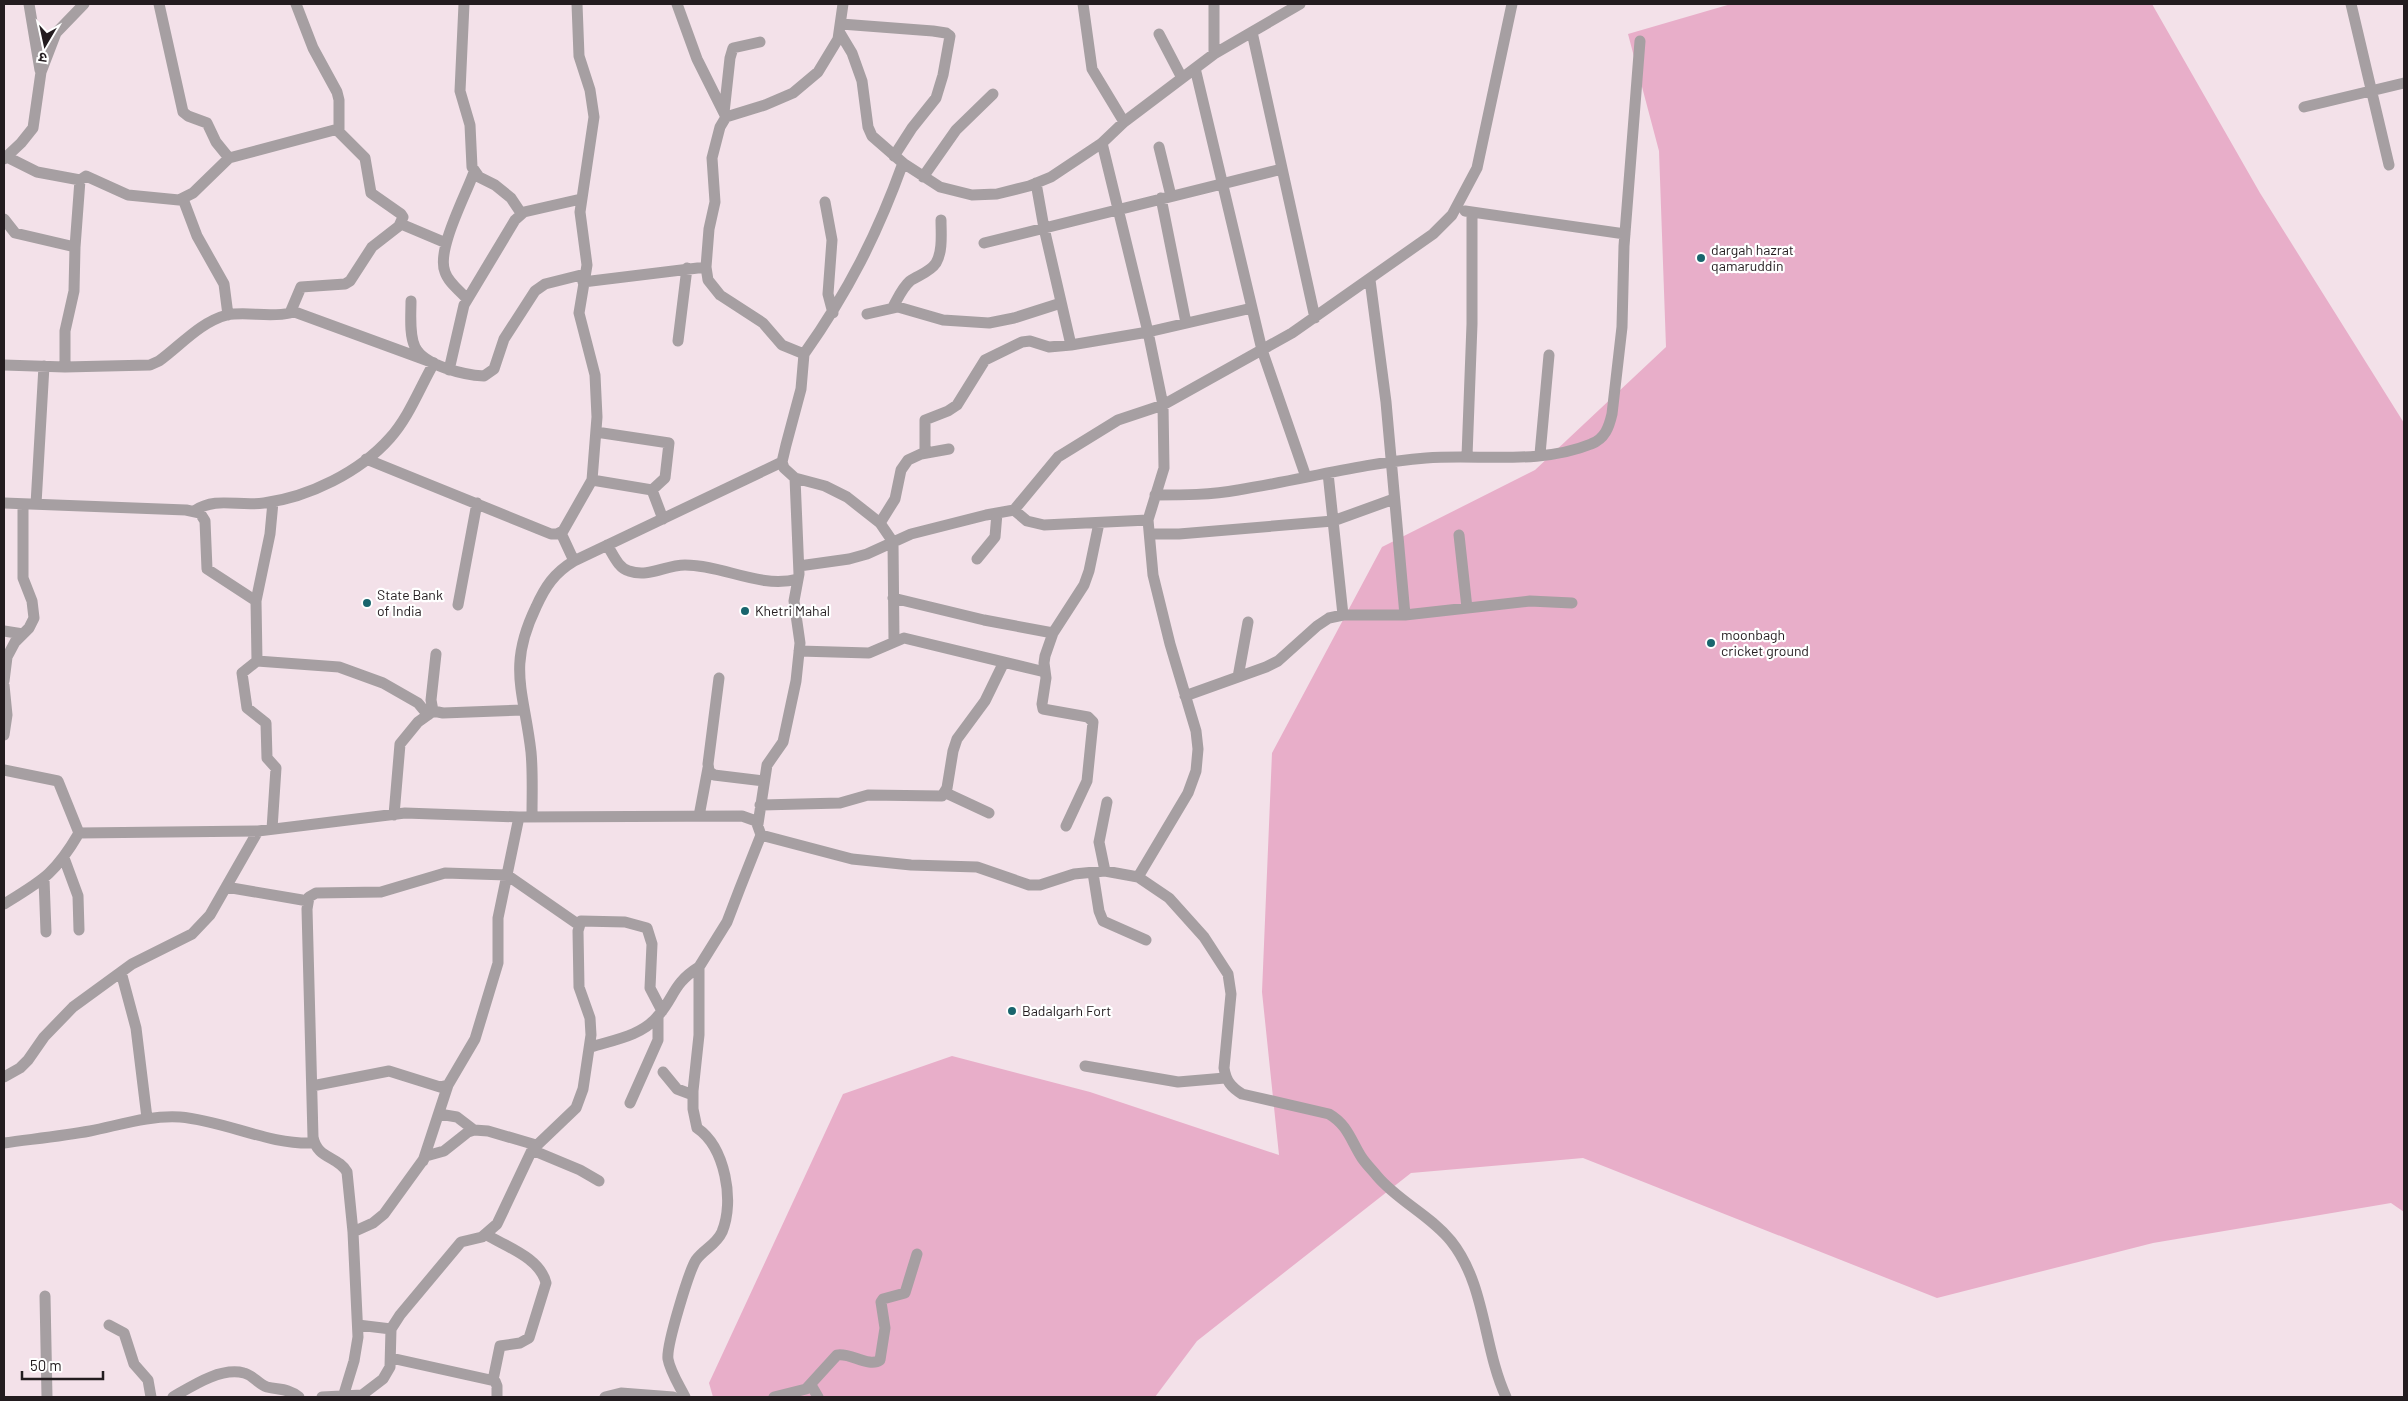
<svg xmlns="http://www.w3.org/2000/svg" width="2408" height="1401" font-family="Barlow,'Noto Sans Devanagari',sans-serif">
	<rect width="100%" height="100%" fill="#f3e1e9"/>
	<!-- green -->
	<path fill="#e8aec9" d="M1731,4H2152L2260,193L2404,423V1212L2391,1203L2153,1243L1937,1298L1583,1158L1411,1173L1197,1341L1155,1397H713L709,1383L843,1094L952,1056L1090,1092L1279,1155L1262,992L1272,753L1382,547L1535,470L1666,347L1659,151L1628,34Z"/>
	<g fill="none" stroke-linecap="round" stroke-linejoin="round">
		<!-- minor -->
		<path stroke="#a69fa2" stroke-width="11" d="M29,4L40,70
			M159,4L183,112L188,116L207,123L216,142L229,158
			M464,4L460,91L470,125L472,167L479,177L495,185L511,198L521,213
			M677,4L697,59L726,117
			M843,4L838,39L818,72L793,93L765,105L726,117L720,127L712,158L715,202L709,229L706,267L708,280L720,295L763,323L782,345L804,354L801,389L786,445L782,462L784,468L795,478L825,486L847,497L880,523L893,542L894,641
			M1083,4L1092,69L1124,122
			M1214,4V54
			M2351,4L2389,165
			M841,24L933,31L946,33L950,36L943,75L936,98L912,128L894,156
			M1252,32L1315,318
			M840,33L852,53L862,81L868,127L872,136L903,163L940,187L972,195L997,194L1029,186L1051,177L1102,143L1124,122L1214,54L1300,4
			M1159,34L1182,78
			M1195,68L1262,350L1306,477
			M2304,107L2404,83
			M724,113L730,58L733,48L760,42
			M1102,143L1148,332L1163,405L1164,468L1148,520L1153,575L1170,644L1196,731L1198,749L1196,771L1188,793L1138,877
			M1159,147L1171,196
			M7,157L37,172L80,180L75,247
			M4,159L21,143L33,128L41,72L56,33L84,4
			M923,177L956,130L993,94
			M80,180L86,176L128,195L179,200L193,193L229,158L338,129
			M1036,183L1044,228L1071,345
			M1161,198L1186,323
			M183,199L197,236L224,284L228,315
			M825,202L832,240L828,294L833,313
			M1465,211L1625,234
			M4,219L15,233L75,247L74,291L65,331V367
			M401,224L446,243
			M984,243L1282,169
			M1370,280L1386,402L1405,615
			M583,282L706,267
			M467,299C460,291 448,282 445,272C436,250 466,195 474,172
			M411,301C411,315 409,335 415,347C424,366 465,375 484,376L494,369L504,339L535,291L545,284L585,274
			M893,307C898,298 902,288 910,281C919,275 930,272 936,263C943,251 941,233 941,220
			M867,314L898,307L943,320L989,323L1014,318L1061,303
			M678,341L687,268
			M804,354C848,292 877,235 903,163
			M4,365L65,367L150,365L159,361C180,346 200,322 227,315C247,311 269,318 290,313L301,287L345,284L350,281L372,247L399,226L403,217L401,214L371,193L365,158L339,132V100L337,92L313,48L296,4
			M449,370L464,305L515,220L524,212L581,199
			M925,453V420L948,411L957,405L985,360L1022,342L1030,341L1049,347L1071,345L1148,332L1252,308
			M1540,454L1549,355
			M1467,456L1472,324V212
			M366,459L551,534H557L563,531L592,480L597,417L595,375L579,313L587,265L580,212L594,117L590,90L579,56L577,4
			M1328,473L1343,615
			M592,480L652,490L665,478L669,443L596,432
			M652,490L663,519
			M1155,495C1183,495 1211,495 1238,490C1301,480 1363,463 1426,458C1480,454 1540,465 1591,444C1605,439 1609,427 1612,414L1622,327L1624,246L1640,41
			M4,503L186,510L200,513L205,521L207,569L256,601
			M36,504L44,366
			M1014,510L1027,521L1044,525L1148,520
			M194,511C217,496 238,507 264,503C309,497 360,472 390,438C409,417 420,387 434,363L292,311
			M880,523L895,499L901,470L908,460L921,454L949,449
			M561,533L574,561
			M1150,534H1179L1333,521L1394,499
			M1459,535L1467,608
			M607,545C613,554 618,568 629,571C649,578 665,565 685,565C724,565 759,589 798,579
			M977,559L995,537L997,513
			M799,566L849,559L867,554L911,534L986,515L1014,510L1058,457L1118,420L1163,405L1292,333L1433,234L1452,215L1477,168L1512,4
			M893,598L984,620L1053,633
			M458,605L477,503
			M4,631L23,634
			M799,651L869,653L904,638L1045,672
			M436,654L431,700L433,711L443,713L523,710
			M257,661L339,667L383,683L418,703L428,715
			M1238,677L1248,622
			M719,678L708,764L709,771L714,775L764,781
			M4,681L7,657L15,642L29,628L34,618L32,601L23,578V504
			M4,685L7,715L4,735
			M1185,696L1266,667L1278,661L1317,626L1329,618L1343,615H1405L1530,601L1572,603
			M4,770L58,781L79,833L258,831L405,813L519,817L742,816L756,821L761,835L740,888L727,922L699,967V1035L693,1091V1109L697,1128C725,1147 735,1201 722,1232C716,1245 704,1249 696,1260C689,1271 666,1346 668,1359C670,1371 679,1385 685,1397
			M946,793L989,813
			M760,805L840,803L868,795L942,796L947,788L953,751L957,739L985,701L1004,662
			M394,815L400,744L418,722L432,712
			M532,816C532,795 533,773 531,752C524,691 507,667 536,607C545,587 554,573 574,561L782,462
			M699,816L708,768
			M758,824L767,765L783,742L796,681L800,643L794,601L799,574L795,478
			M1066,826L1087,781L1093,722L1088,717L1043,709L1042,704L1046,678L1044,663L1045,656L1053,633L1084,585L1089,571L1099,523
			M272,829L276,768L267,758L266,723L247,708L242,673L257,661L256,601L270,534L273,502
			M761,835L852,859L911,865L977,867L1029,885H1040L1074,874L1105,871L1138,877L1169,898L1204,937L1228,974L1231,994L1224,1068C1226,1081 1231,1087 1242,1094L1329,1114C1348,1125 1351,1141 1362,1158C1367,1165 1372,1170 1377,1176C1398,1201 1430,1215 1451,1241C1486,1285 1483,1347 1506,1397
			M64,858L78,896L79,930
			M1105,871L1099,842L1107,802
			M1093,873L1099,911L1103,921L1146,940
			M44,879L46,932
			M226,887L308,901
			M4,904C43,880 55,874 79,833
			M121,972L136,1028L147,1118
			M591,1047C613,1040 641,1036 657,1017C675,997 672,984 699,967
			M1085,1066L1178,1082L1225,1078
			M663,1072L677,1089L693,1095
			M4,1077L20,1068L28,1060L44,1037L73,1007L132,964L192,934L210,915L258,831
			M312,1086L389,1071L440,1087L448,1085L475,1039L498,963V918L519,817
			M630,1103L658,1040V1016
			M439,1114L457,1117L474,1130
			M4,1143C33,1139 62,1136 90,1131C120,1125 150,1115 180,1117C226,1121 268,1145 314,1143
			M532,1150L580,1170L599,1181
			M423,1161L448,1085
			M353,1232L373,1223L384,1214L426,1156L444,1151L468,1132L474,1130L488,1131L536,1145
			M487,1235C507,1247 540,1258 546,1283L529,1338L520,1343L500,1346L493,1380
			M45,1296L47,1397
			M109,1325L124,1333L134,1364L148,1380L151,1397
			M358,1325L391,1329
			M391,1358L495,1381L497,1386V1397
			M811,1385L818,1397
			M173,1397C192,1386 220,1367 244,1373C253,1375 258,1384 267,1387C279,1390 288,1388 299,1397
			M322,1397L362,1395L383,1379L390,1367L391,1329L400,1315L461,1242L482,1237L497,1224L532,1150L576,1108L583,1089L591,1035L590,1018L579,987L578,931L581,921L625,922L647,928L652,944L650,988L662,1011
			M343,1397L354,1361L358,1337L353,1232L347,1172C338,1156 317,1159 313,1137L307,909L309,897L316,893L381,892L445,873L507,875L579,925
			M605,1397L621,1393L673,1397
			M774,1397L806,1389L837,1355C850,1352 869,1368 880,1360L885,1328L881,1302L883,1299L905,1293L917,1254"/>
	</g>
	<!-- markers -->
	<g fill="#18656d" stroke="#fff" stroke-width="2">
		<circle cx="1701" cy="258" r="5"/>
		<circle cx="367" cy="603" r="5"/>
		<circle cx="745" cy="611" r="5"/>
		<circle cx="1711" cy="643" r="5"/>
		<circle cx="1012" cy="1011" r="5"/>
	</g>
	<g text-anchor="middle" stroke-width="4.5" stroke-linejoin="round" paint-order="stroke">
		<!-- poi labels -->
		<g font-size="14" fill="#231c1f" stroke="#fff" text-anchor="start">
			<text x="1711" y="255">dargah hazrat<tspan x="1711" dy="16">qamaruddin</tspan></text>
			<text x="377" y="600">State Bank<tspan x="377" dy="16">of India</tspan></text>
			<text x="755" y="616">Khetri Mahal</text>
			<text x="1721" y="640">moonbagh<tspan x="1721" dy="16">cricket ground</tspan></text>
			<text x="1022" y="1016">Badalgarh Fort</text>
		</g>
	</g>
	<!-- border -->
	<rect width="2408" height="1401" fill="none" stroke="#231c1f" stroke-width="10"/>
	<!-- north arrow -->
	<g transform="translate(45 45) rotate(189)" stroke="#ffffff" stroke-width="4" paint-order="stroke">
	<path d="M0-4L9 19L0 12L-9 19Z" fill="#231c1f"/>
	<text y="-8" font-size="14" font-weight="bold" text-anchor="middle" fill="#231c1f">उ</text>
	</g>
	<!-- scale -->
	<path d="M22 1371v8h81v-8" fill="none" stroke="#231c1f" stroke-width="2.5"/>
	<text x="30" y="1371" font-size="15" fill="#231c1f" stroke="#ffffff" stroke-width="4" paint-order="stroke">50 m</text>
</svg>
